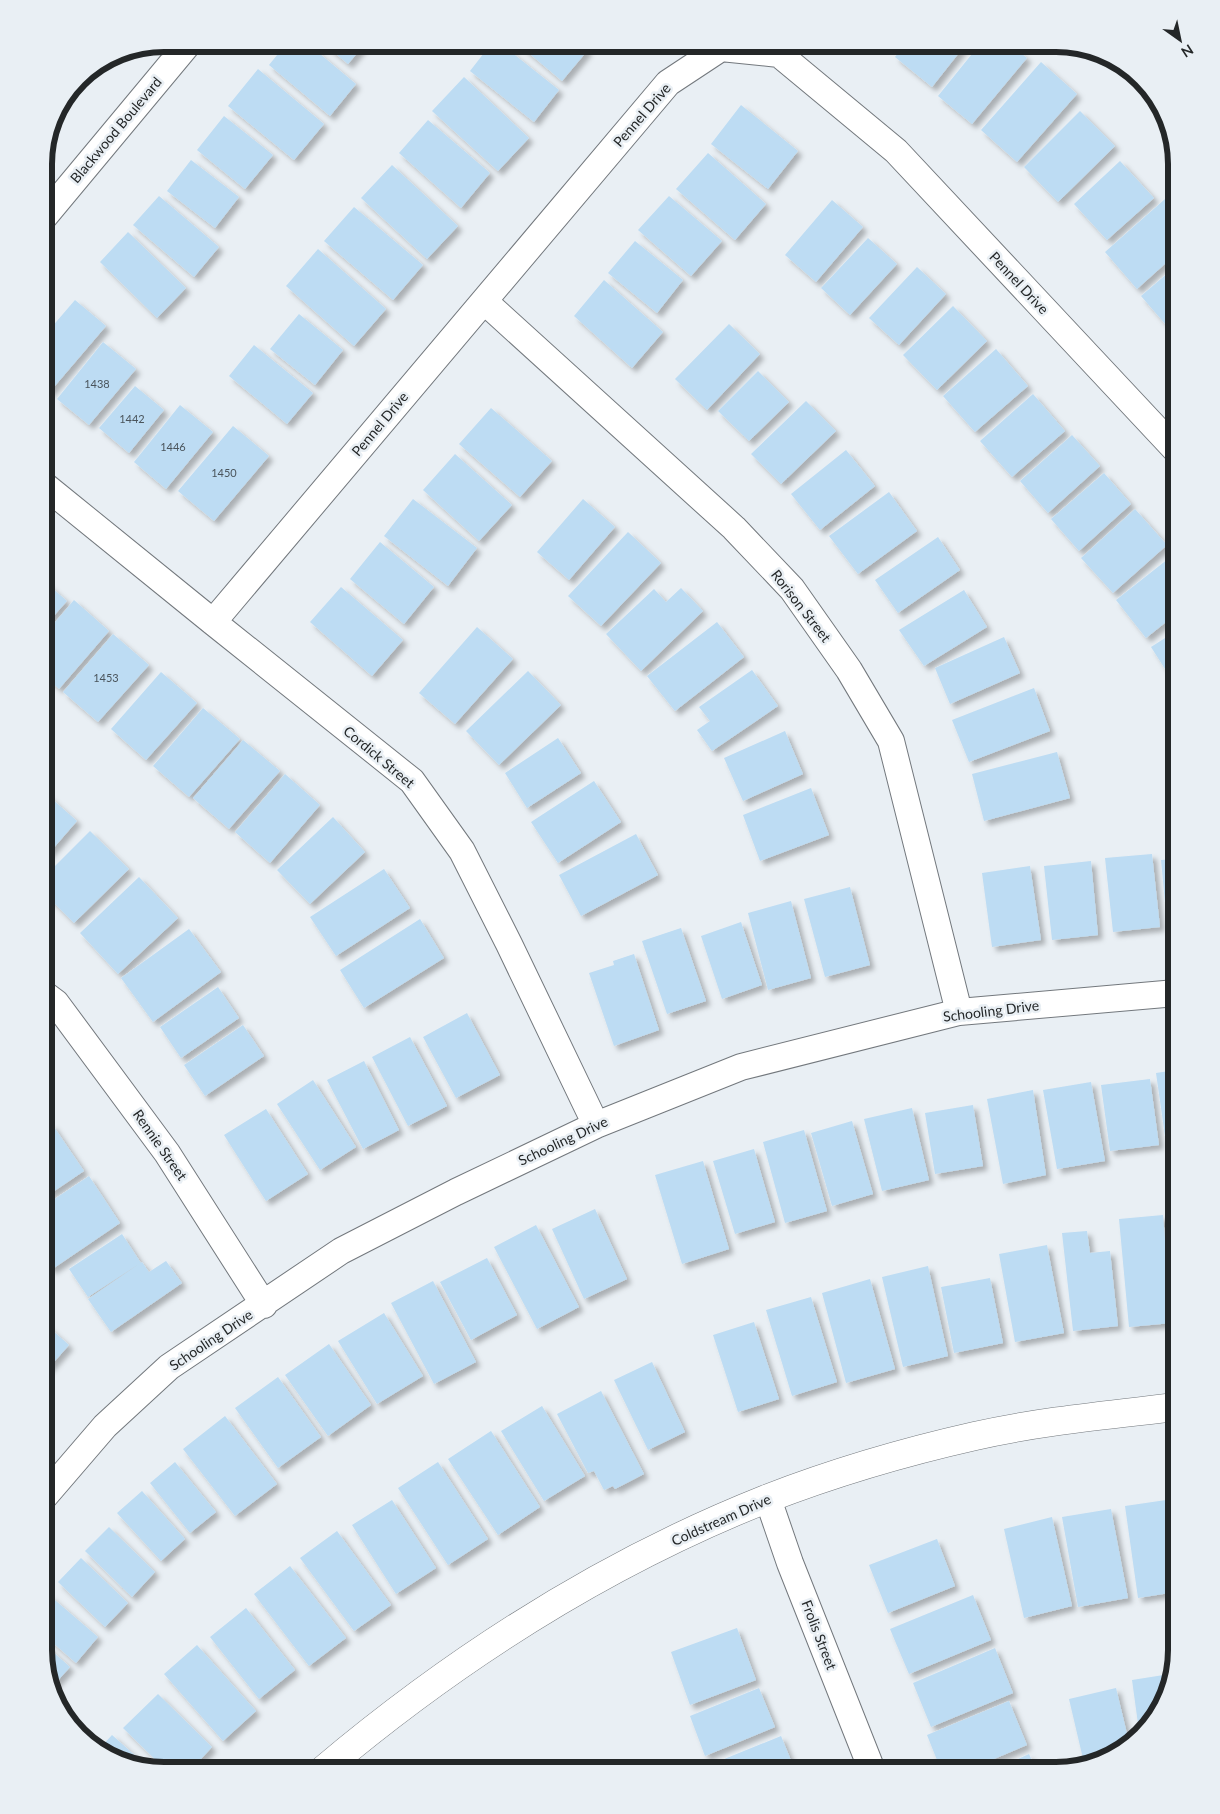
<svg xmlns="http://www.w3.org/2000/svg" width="1220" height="1814" font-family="Lato,sans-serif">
	<defs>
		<filter id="shadow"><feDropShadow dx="4.5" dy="4.5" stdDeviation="2.5" flood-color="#0004"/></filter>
	</defs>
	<rect width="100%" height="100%" fill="#e9eff4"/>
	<!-- building -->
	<path fill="#bddcf3" filter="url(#shadow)" d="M286,44H308L356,84L330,116L269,65Z
		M324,44H365L348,64Z
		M491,44H501L559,90L534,122L470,71Z
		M518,44H581L588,50L562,81Z
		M905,44H966L932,87L895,57Z
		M980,44H1009L1027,58L972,124L938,96Z
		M1041,62L1077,94L1017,162L981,130Z
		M258,69L324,124L294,160L228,106Z
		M464,77L529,138L498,171L432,111Z
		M741,105L798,151L768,189L711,144Z
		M1080,111L1115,146L1058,202L1024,167Z
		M224,116L273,155L245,189L197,150Z
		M428,120L490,173L461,208L399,153Z
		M708,153L766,204L735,240L676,189Z
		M191,160L239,197L215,228L167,191Z
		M1120,161L1154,198L1107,240L1074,204Z
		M392,165L458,226L427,259L361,198Z
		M1173,192L1176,196V254L1137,289L1105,252Z
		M159,196L219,247L194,277L133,225Z
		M669,196L722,241L691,276L638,230Z
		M832,200L863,227L816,282L785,255Z
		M354,207L423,265L393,300L324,241Z
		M128,232L186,288L157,318L100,262Z
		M868,238L897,264L850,315L821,288Z
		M635,241L683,280L657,313L608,273Z
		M318,249L386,309L354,346L286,286Z
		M1176,266V330L1173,333L1141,296Z
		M917,267L946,294L899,345L869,318Z
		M604,280L663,332L632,368L574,316Z
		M75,300L106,326L48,394L44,391V336Z
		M953,306L987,341L937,390L903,355Z
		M299,314L343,350L315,385L270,349Z
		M729,324L760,354L707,410L675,379Z
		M103,342L136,369L89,425L57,399Z
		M254,345L313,393L287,424L229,376Z
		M996,349L1028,386L975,432L943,396Z
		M758,371L789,402L749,441L718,411Z
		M135,386L164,410L129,453L99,428Z
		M1033,394L1065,431L1012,477L980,441Z
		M806,401L836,431L781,484L751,454Z
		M180,405L213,432L166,489L134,462Z
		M491,408L552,461L520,497L459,444Z
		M233,426L269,456L214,521L178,491Z
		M1072,435L1100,466L1048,513L1020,481Z
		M846,450L875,486L820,530L791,494Z
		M455,454L512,505L479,541L423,490Z
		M1104,473L1131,504L1079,551L1051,519Z
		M889,492L917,531L858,574L829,536Z
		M413,499L477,548L448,586L384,536Z
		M583,499L615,527L569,580L537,552Z
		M1135,509L1167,545L1113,593L1081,558Z
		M628,532L661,563L601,626L568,596Z
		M938,537L960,570L898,613L875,580Z
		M380,542L434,587L404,624L350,579Z
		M1173,555L1176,559V614L1146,638L1116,600Z
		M44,581L67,601L44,627Z
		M341,587L403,640L372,676L310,622Z
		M681,588L703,611L641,671L606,634L654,589L666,602Z
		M964,590L987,627L924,666L899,630Z
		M74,600L109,631L59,689L44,675V635Z
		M717,622L744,657L675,711L647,676Z
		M477,627L513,659L455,724L419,693Z
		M1176,631V686L1151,647Z
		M113,634L149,665L98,722L63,692Z
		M1004,637L1020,673L950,704L935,668Z
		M752,670L778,706L712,751L697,730L710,721L699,707Z
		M528,671L561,705L499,765L466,731Z
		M161,672L197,703L146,760L111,729Z
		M1034,688L1050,731L969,762L952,720Z
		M203,708L240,739L189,797L153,766Z
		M785,731L803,774L743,801L724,758Z
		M558,738L581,773L527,808L505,773Z
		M243,740L280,771L229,829L193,798Z
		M1057,752L1070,798L984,821L972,774Z
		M285,774L320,805L270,863L235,832Z
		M594,781L621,822L558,863L531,822Z
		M811,788L829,835L760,861L743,815Z
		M44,792L77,821L44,859Z
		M333,817L365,852L310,904L277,870Z
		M90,831L129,869L74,923L44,893V877Z
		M636,834L658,875L581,916L559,875Z
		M1152,854L1160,927L1113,932L1105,858Z
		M1176,859V933L1168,934L1161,860Z
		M1091,861L1098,935L1052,940L1044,866Z
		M1030,866L1041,940L992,947L982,873Z
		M384,869L410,908L336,956L310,917Z
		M139,877L178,918L118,974L80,933Z
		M850,887L870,965L825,977L804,899Z
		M791,901L811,978L768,990L748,913Z
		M420,919L444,958L364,1008L340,970Z
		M741,922L762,985L722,999L701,936Z
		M681,928L706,1001L667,1014L642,941Z
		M189,929L221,972L153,1022L121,978Z
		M634,954L659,1030L614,1046L589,973L614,965L613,961Z
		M218,987L239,1018L181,1058L160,1027Z
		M467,1013L500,1075L456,1098L423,1037Z
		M243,1025L264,1056L205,1096L184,1065Z
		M410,1037L447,1106L408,1126L372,1057Z
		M364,1061L399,1130L363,1149L327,1080Z
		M1176,1070V1163L1169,1164L1156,1073Z
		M1150,1079L1159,1145L1110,1151L1101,1085Z
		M313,1080L356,1147L320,1170L277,1104Z
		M1091,1082L1105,1161L1057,1169L1043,1090Z
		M1033,1090L1046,1175L1003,1184L987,1099Z
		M973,1105L983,1166L935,1174L925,1113Z
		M912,1108L929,1180L882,1191L864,1119Z
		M266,1109L308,1174L266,1201L224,1135Z
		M852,1121L873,1194L832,1206L811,1133Z
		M52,1124L84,1171L44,1198V1130Z
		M804,1130L827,1211L785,1223L763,1142Z
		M754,1149L775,1222L735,1234L713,1161Z
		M703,1161L729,1249L682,1264L655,1175Z
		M89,1176L120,1223L51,1270L44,1259V1206Z
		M595,1209L627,1279L584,1299L552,1229Z
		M1163,1215L1172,1323L1129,1327L1119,1219Z
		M536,1225L579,1307L537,1329L494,1247Z
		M1087,1231L1090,1253L1110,1251L1118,1326L1073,1331L1062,1233Z
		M122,1234L141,1263L142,1262L149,1272L166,1261L182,1283L111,1332L88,1299L139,1264L88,1297L69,1269Z
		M1047,1245L1064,1333L1015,1342L999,1254Z
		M487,1258L517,1315L471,1340L440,1282Z
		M928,1266L948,1356L903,1367L882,1277Z
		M990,1278L1003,1343L954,1353L941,1287Z
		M870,1279L895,1369L846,1383L822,1293Z
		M433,1281L476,1362L434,1384L391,1303Z
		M811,1297L837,1382L792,1396L766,1310Z
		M384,1313L423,1376L377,1404L338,1341Z
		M754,1322L779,1399L738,1412L713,1335Z
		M44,1323L69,1345L47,1370L44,1367Z
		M329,1344L371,1405L328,1436L285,1375Z
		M652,1362L685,1432L648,1450L614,1380Z
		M278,1377L321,1437L278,1468L235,1408Z
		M601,1391L644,1474L615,1489L613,1486L604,1490L594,1471L588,1473L557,1414Z
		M542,1406L585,1476L544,1501L501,1431Z
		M225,1416L277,1484L235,1516L183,1449Z
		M491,1431L540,1507L498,1535L448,1459Z
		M175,1462L216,1512L190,1533L150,1483Z
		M438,1462L488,1539L448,1565L398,1488Z
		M142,1491L185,1539L161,1561L117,1513Z
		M1173,1499L1176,1523V1592L1138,1598L1125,1506Z
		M392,1500L436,1568L396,1594L352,1525Z
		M1111,1509L1128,1598L1078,1607L1062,1517Z
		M1052,1517L1072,1606L1024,1618L1004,1529Z
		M109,1527L155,1572L132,1597L85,1551Z
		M337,1531L391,1605L354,1631L300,1558Z
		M937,1539L955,1586L888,1613L869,1565Z
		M81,1558L128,1603L105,1627L58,1582Z
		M290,1566L346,1638L309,1666L254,1594Z
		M49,1595L98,1637L76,1663L44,1635V1601Z
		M973,1595L991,1640L909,1674L890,1629Z
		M246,1608L295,1670L259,1699L210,1637Z
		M737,1628L756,1680L690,1705L671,1652Z
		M44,1644L70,1667L53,1686L44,1650Z
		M197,1645L256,1711L223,1741L164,1674Z
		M995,1648L1013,1693L931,1727L913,1683Z
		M1170,1674L1160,1710L1139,1731L1132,1680Z
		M759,1688L775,1727L705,1756L690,1716Z
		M1116,1688L1129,1742L1116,1754L1084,1763L1069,1699Z
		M158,1694L212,1747L191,1770H166L123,1728Z
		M1009,1701L1027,1745L968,1770H941L927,1735Z
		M112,1735L148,1767L104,1754L99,1749Z
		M781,1736L795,1770H715L712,1764Z
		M1029,1754L1036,1770H994Z"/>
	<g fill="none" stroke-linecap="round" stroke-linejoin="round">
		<!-- minor casing -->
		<g stroke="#73787d" stroke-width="28">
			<path id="minor" d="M44,217L188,44
				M484,301L734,528L792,589L849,670L891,741L959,1012
				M44,485L213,622L412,781L462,851L509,944L596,1125
				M213,622L668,83L721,48L779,54L896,151L1176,450
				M44,994L56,1003L167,1153L264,1305
				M44,1497L105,1426L169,1367L341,1251L456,1192L596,1125L741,1067L959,1012L1176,993
				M768,1499L790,1563L872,1770"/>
		</g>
		<!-- tertiary casing -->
		<g stroke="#73787d" stroke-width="29">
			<path id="tertiary" d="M323,1770C456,1658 605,1563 766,1499C833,1473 904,1452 975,1436C1041,1421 1109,1415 1176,1407"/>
		</g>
		<!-- minor -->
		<use href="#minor" stroke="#fff" stroke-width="26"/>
		<!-- tertiary -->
		<use href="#tertiary" stroke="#fff" stroke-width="28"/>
	</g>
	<g text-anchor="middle" stroke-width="5" stroke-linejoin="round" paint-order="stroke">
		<!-- number labels -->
		<g font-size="11" fill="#4a545b">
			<text x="97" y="388">1438</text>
			<text x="132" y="423">1442</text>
			<text x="173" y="451">1446</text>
			<text x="224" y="477">1450</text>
			<text x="106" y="682">1453</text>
		</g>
		<!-- street labels -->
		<g font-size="14" fill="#242728" stroke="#e9eff4">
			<text transform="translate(642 115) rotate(-49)" y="5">Pennel Drive</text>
			<text transform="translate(116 130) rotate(-50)" y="5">Blackwood Boulevard</text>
			<text transform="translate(1019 283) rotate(47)" y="5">Pennel Drive</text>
			<text transform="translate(380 424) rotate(-50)" y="5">Pennel Drive</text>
			<text transform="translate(801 606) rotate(52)" y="5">Rorison Street</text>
			<text transform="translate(379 757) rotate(40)" y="5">Cordick Street</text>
			<text transform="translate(991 1011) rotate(-7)" y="5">Schooling Drive</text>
			<text transform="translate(563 1141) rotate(-25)" y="5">Schooling Drive</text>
			<text transform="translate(160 1145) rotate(55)" y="5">Rennie Street</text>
			<text transform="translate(211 1340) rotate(-34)" y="5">Schooling Drive</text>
			<text transform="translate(721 1520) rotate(-24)" y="5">Coldstream Drive</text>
			<text transform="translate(819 1635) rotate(69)" y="5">Frolis Street</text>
		</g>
	</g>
	<!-- crop -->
	<path d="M0 0H1220V1814H0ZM164 52H1056A112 112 0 0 1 1168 164V1650A112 112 0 0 1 1056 1762H164A112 112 0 0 1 52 1650V164A112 112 0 0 1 164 52Z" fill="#e9eff4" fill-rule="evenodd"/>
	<path fill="none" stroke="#242728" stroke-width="6" d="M164 52H1056A112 112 0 0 1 1168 164V1650A112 112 0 0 1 1056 1762H164A112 112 0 0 1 52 1650V164A112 112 0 0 1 164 52Z"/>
	<!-- north arrow -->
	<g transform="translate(1180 40) rotate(147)" stroke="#e9eff4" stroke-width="4" paint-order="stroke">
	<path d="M0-4L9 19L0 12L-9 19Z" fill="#242728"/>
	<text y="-8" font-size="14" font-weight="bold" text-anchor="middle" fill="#242728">N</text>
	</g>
</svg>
